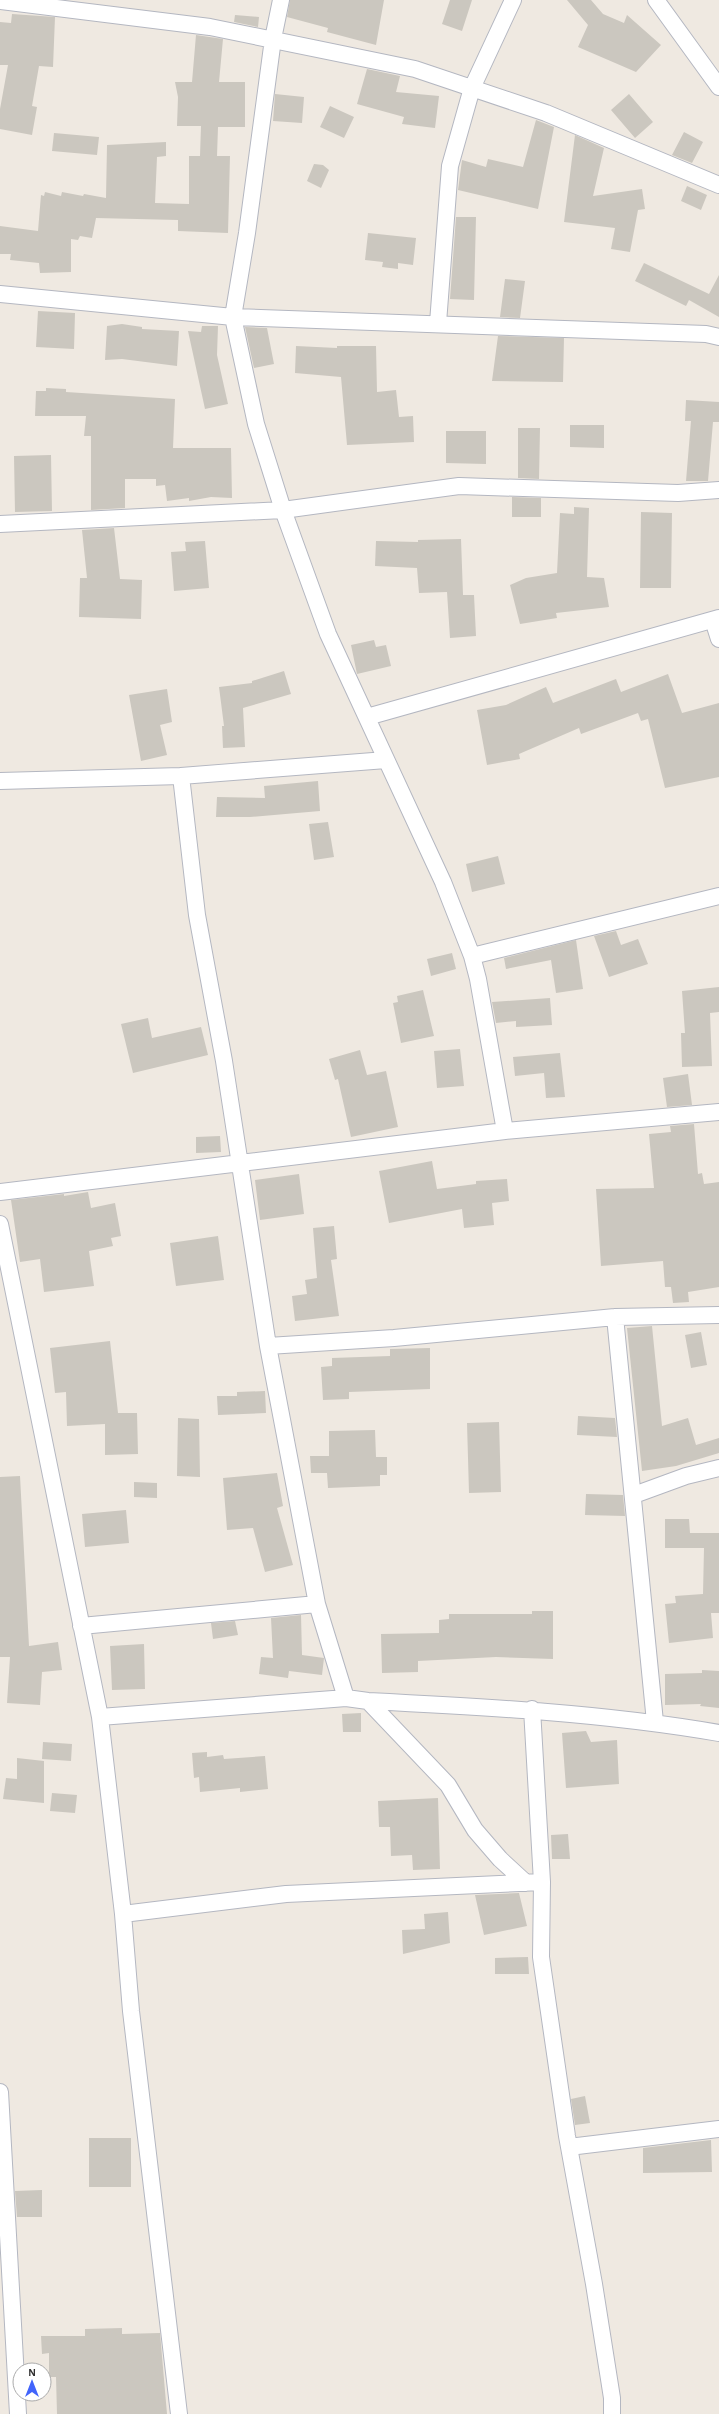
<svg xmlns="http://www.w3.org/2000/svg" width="719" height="2414" font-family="'Alegreya Sans',sans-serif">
	<rect width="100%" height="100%" fill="#efe9e1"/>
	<!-- building -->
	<path fill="#cbc7bf" d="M290,0H384L376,45L327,32L328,28L287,17Z
		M450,0H472L462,31L442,24Z
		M567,0H591L603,14L624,23L627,15L661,45L636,72L578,47L588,25Z
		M12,14L55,17L53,67L39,66L32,106L37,107L32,135L0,129V109L8,65H0V22L11,23Z
		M235,15L259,17L258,27L234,22Z
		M196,35L223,39L219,82H245V127H218L217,156H230L228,233L178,231V220L96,218L92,238L80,236L78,240L71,239V272L40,273L39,263L10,260L11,254H0V226L38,231L41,195L44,196L45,192L61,196L62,192L83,196L84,194L106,198L107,145L166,142V156L157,157L155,203L189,204V156H200L201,126H177L178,97L175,82H192Z
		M367,69L400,76L396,92L439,96L435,128L402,124L404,117L357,104Z
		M275,94L304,97L302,123L273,121Z
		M629,94L653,122L635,138L611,110Z
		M330,106L354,117L344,138L320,127Z
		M536,120L554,127L538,209L458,190L462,160L486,167L488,159L523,167Z
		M684,132L703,142L692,163L672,155Z
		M54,133L99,137L97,155L52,151Z
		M575,135L604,148L593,196L642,189L645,209L638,210L630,252L611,249L615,228L564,222Z
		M314,164L323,165L329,170L321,188L307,181Z
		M687,186L707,195L701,210L681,201Z
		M456,217H476L474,300L450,299Z
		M368,233L416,238L413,265L398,263V269L382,267L383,262L365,260Z
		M644,263L709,294L719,275V317L689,300L686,306L635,281Z
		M505,279L525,281L520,318L500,317Z
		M38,311L75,313L74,349L36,347Z
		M122,324L142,327V329L179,331L177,366L122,359L105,360L107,326Z
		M202,326H218L217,355L228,404L205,409L188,331L201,332Z
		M245,327L267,328L274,364L254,368Z
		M498,336L564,338L563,382L492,381Z
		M296,346L337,348V346H376L377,392L396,390L399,417L413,416L414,442L347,445L341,377L295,373Z
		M46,388L66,389V392L175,399L173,448H231L232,498L211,497L189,501V498L167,501L165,485L156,486V479H125V508L91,510V436H84L86,416H35L36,391H46Z
		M686,400L719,402V422H713L708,481H686L691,421H685Z
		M570,425H604V448L570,447Z
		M518,428H540L539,479L518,478Z
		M446,431H486V464L446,463Z
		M51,455L52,511L15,512L14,456Z
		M512,497L541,498V517H512Z
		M574,507L589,508L587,577L604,578L609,607L556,613L557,618L520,624L510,585L526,578L557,573L560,513L574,514Z
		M641,512L672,513L671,588H640Z
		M114,528L120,579L142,580L141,619L79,617L80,578H87L82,530Z
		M461,539L463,595H474L476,636L450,638L447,592L419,593L417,568L375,566L376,541L418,542V540Z
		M205,541L209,588L174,591L171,552L186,551L185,542Z
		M374,640L376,647L386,645L391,666L357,674L351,645Z
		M284,671L291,694L243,708L245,747L223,748L222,726H224L219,687L252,683V681Z
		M668,674L682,713L719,703V777L665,788L648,719L641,721L638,713L581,734L579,728L519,754L520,759L487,765L477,710L506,705L546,687L553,703L616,679L621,692Z
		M167,689L172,722L160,725L167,755L141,761L129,695Z
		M318,781L320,811L250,817H216L217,797L265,798L264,786Z
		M328,822L334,857L314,860L309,824Z
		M498,856L505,884L472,892L466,864Z
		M616,931L621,945L638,939L648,964L609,977L594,936Z
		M576,940L583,989L556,993L551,960L506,969L504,958Z
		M452,953L456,969L431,976L427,959Z
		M719,987V1012L710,1013L712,1066L682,1067L681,1033H685L682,991Z
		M423,990L434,1036L401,1043L393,1003L398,1002L397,996Z
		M550,998L552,1025L516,1027V1021L496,1023L492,1002Z
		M148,1018L152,1038L201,1027L208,1055L133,1073L121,1024Z
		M460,1049L464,1086L437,1088L434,1051Z
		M360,1050L367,1075L386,1071L398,1127L351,1137L338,1079L335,1080L329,1059Z
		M560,1053L565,1097L546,1098L544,1073L515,1076L513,1057Z
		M688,1074L692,1105L667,1107L663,1078Z
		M694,1124L698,1174L702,1173L704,1184L719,1182V1287L688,1292L689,1302L673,1303L671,1287H665L663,1261L601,1266L596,1189L654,1188L649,1134L671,1132L670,1126Z
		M220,1136L221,1152L196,1153V1137Z
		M432,1161L437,1189L476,1184V1181L507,1179L509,1201L492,1203L494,1225L464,1228L462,1209L389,1223L379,1171Z
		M299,1174L304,1214L260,1220L255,1180Z
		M88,1192L91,1208L115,1203L121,1236L111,1238L113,1246L89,1251L94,1286L44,1292L40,1259L20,1262L11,1200L64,1194V1196Z
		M334,1226L337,1259L331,1260L339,1316L295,1321L292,1296L307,1294L305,1280L317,1278L313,1228Z
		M218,1236L224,1280L176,1286L170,1243Z
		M652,1326L662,1426L688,1418L696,1445L719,1438V1453L676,1466L642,1471L627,1328Z
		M701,1332L707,1365L691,1368L685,1335Z
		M110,1341L118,1413H137L138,1454L105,1455V1424L67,1426L66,1392L55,1393L50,1348Z
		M430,1348V1389L349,1392V1399L323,1400L321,1367L332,1366V1358L390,1356V1349Z
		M265,1391L266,1413L218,1415L217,1396H237V1392Z
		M578,1416L615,1418L617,1437L577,1435Z
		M178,1418L199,1419L200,1477L177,1476Z
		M499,1422L501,1492L469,1493L467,1423Z
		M375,1430L376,1457H387V1475H380V1486L328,1488L327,1473H311L310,1456H329V1431Z
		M277,1473L283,1506L277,1508L293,1565L265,1572L253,1528L227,1530L223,1478Z
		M20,1476L29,1646L58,1642L62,1670L42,1672L40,1705L7,1703L10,1657H0V1477Z
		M134,1482L157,1483V1498L134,1497Z
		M586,1494L623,1495L625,1516L585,1515Z
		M126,1510L129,1543L85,1547L82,1514Z
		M665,1519H689L690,1533H719V1613H711L713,1638L669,1643L665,1604L676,1603L675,1596L703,1594L704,1548H665Z
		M532,1611H553V1659L496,1657L418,1661V1672L382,1673L381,1634L439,1633V1620L449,1619V1614H532Z
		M301,1615L302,1655L324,1658L322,1675L289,1671L288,1678L259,1674L261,1657L273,1658L271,1618Z
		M235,1621L238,1635L213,1639L211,1623Z
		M144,1644L145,1689L112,1690L110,1646Z
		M702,1670L719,1671V1708L700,1706L701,1704L665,1705V1674L702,1673Z
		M361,1713V1732H343L342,1714Z
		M586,1731L591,1742L617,1740L619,1784L566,1788L562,1733Z
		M43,1742L72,1744L71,1761L42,1759Z
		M207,1752V1757L223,1755L224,1759L265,1756L268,1789L240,1792V1788L200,1792L199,1777L194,1778L192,1753Z
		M17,1758L44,1761V1803L3,1799L6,1778L17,1779Z
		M52,1793L77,1795L75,1813L50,1811Z
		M438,1798L440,1869L413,1870L412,1855L391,1856L390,1827H379L378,1801Z
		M568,1834L570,1859H552L551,1835Z
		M519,1893L527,1926L484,1935L475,1895Z
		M448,1912L450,1943L403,1954L402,1930L425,1929L424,1914Z
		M528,1957L529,1974H495V1958Z
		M585,2096L590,2123L575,2125L571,2099Z
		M89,2138H131V2187H89Z
		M711,2140L712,2172L643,2173V2148Z
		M42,2190V2217H17L15,2191Z
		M122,2328V2334L160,2333L167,2414H57L56,2377H49V2353L42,2354L41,2336H85V2329Z"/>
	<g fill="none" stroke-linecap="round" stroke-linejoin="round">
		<!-- minor casing -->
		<g stroke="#b4b7c1" stroke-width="18">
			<path id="minor" d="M281,0L273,39L247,233L233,317L256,424L283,510L328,634L443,882L472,956L478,979L505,1131
				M656,0L719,87
				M0,1L210,27L415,69L546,113L719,185
				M0,294L233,317L706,334L719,337
				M438,323L450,166L472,88L513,0
				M0,524L283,510L459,486L678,493L719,490
				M713,620L719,639
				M367,717L719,618
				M181,776L197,915L224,1061L268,1346L317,1604L346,1698L368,1701C486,1707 603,1713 719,1733
				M0,781L181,776L386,760
				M472,956L719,896
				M0,1192L505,1131L719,1112
				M0,1224L100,1717L123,1914L131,2011L179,2414
				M615,1317L655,1722
				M268,1346L394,1338L615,1317L719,1315
				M634,1495L686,1476L719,1468
				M81,1626L317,1604
				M368,1701L448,1785L475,1830L500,1859L526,1883
				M532,1709L542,1882L541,1957L567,2136L594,2284L612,2398V2414
				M100,1717L346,1698
				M123,1914L286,1894L542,1882
				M0,2092L18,2414
				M569,2147L719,2129"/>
		</g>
		<!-- minor -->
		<use href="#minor" stroke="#fff" stroke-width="16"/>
	</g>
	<!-- north arrow -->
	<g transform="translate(32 2382)"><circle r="19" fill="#ffffff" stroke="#ababab"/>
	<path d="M0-3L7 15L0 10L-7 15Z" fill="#4264fb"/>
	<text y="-6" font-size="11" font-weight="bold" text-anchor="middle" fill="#2e2e2e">N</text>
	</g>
</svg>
